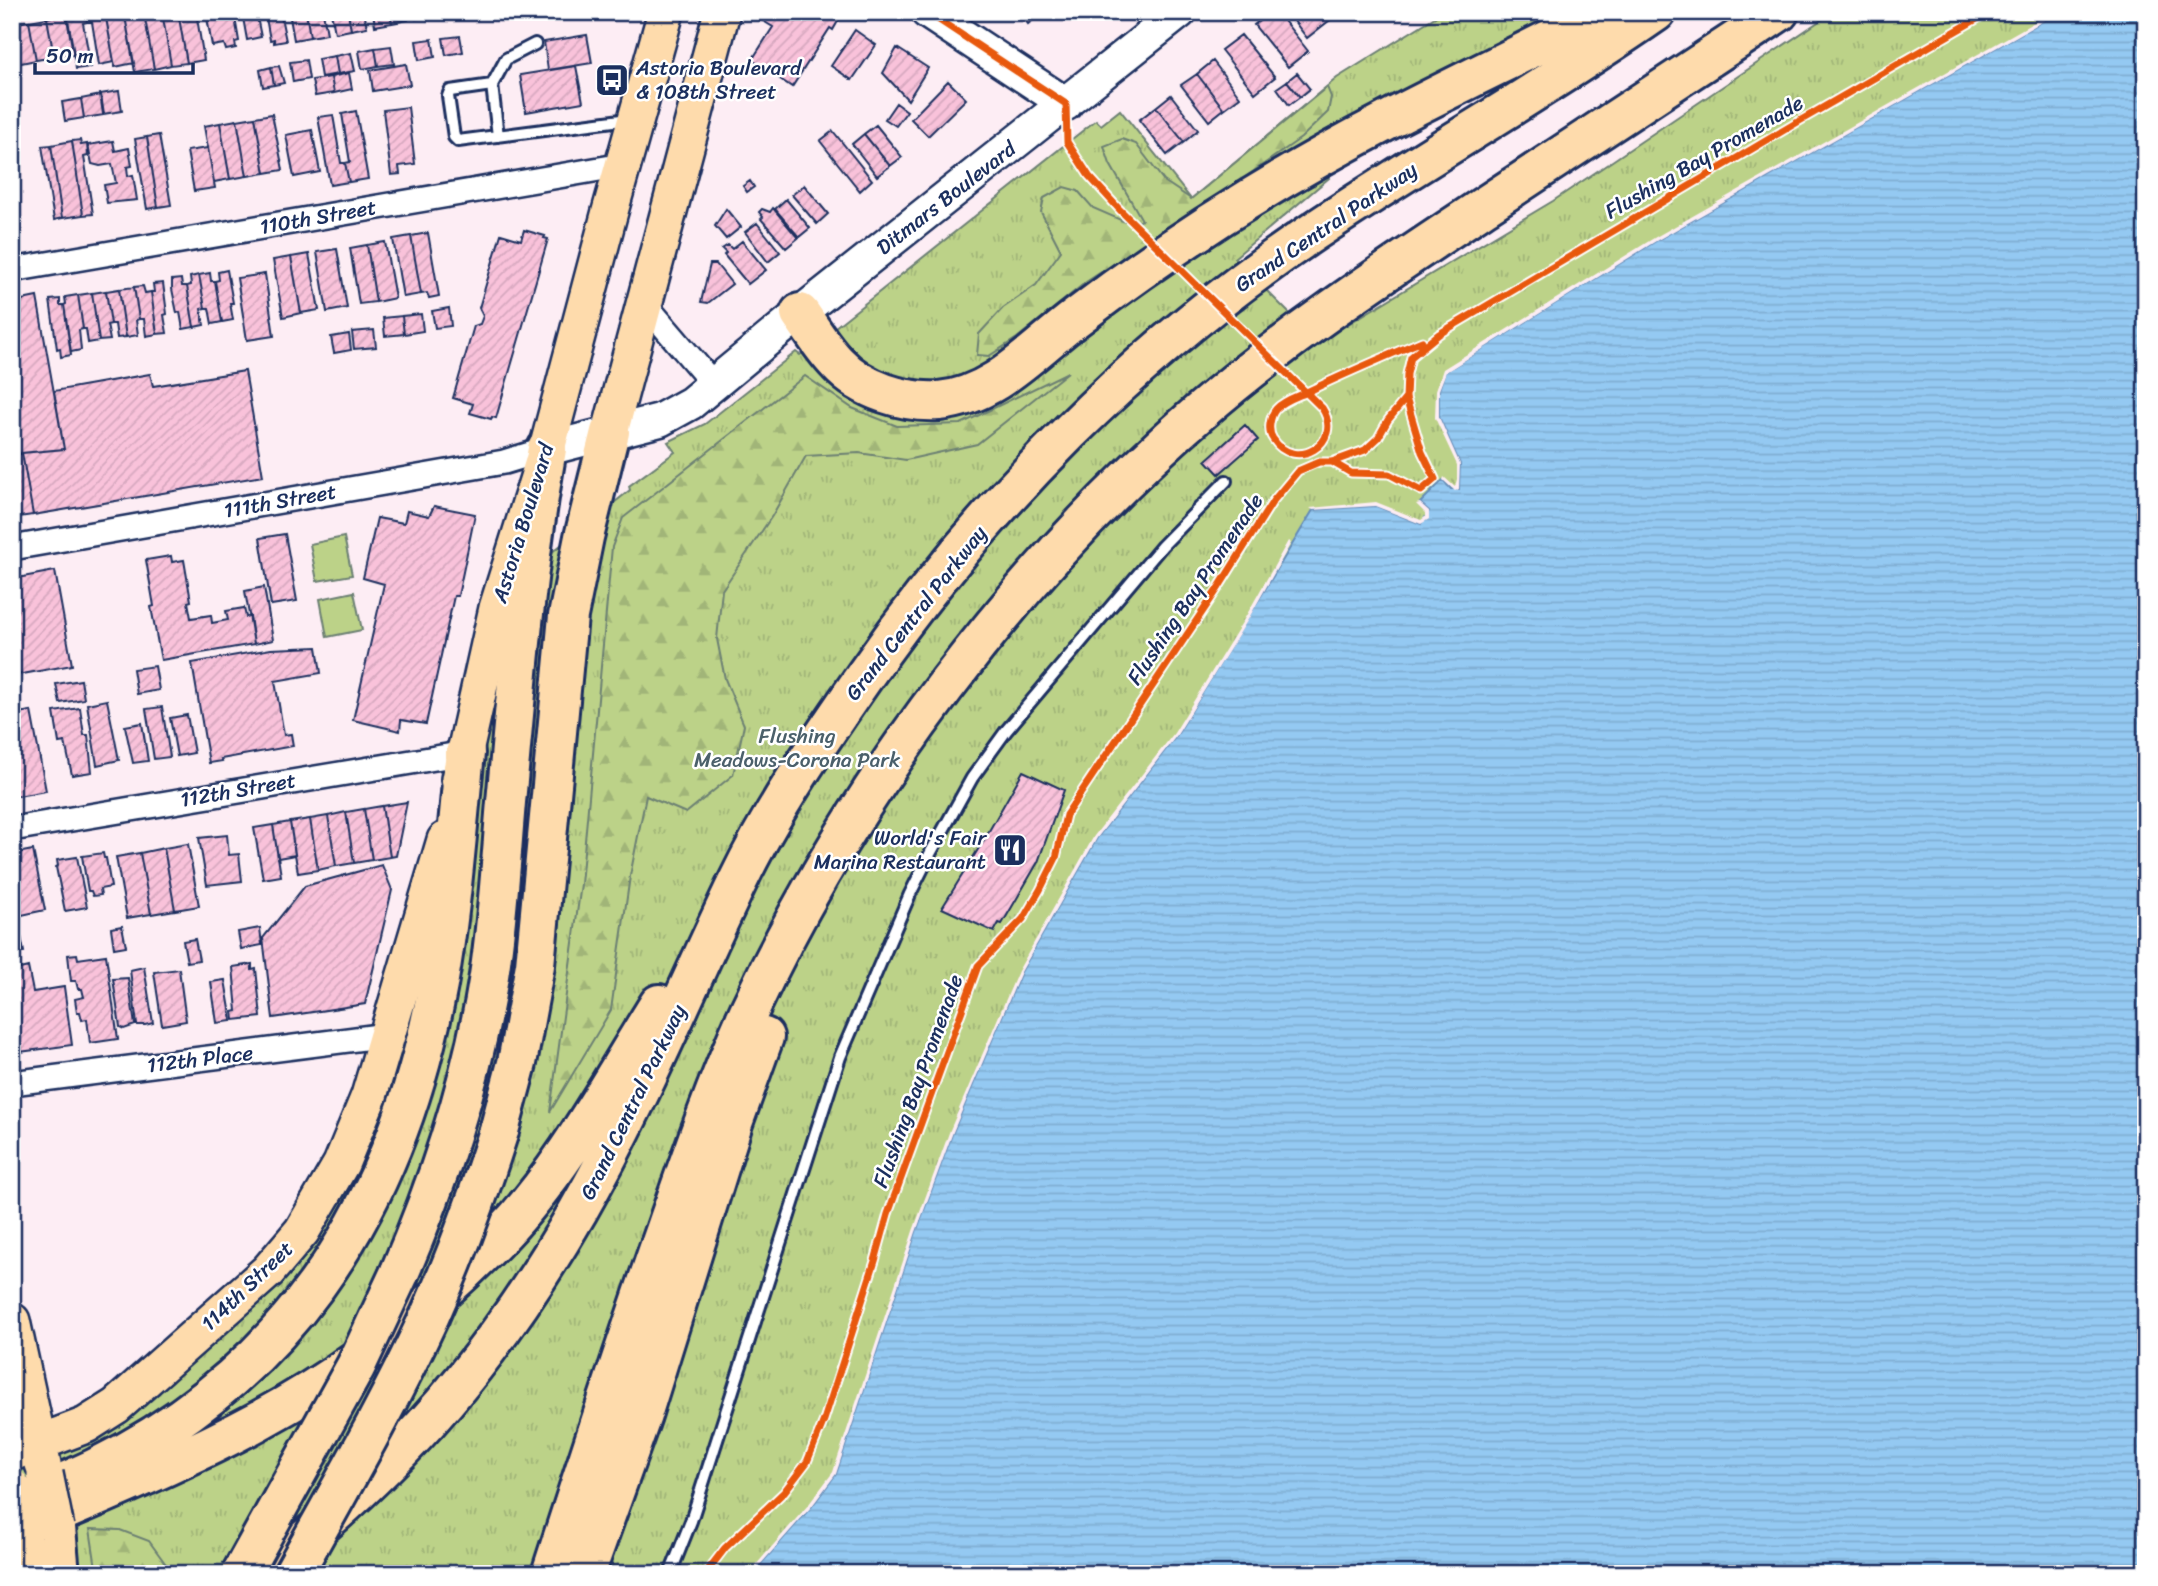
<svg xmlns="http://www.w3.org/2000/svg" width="2158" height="1586" font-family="Sriracha,sans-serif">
	<defs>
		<pattern id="grass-tufts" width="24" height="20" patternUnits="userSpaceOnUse" patternTransform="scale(1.75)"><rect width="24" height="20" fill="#bcd288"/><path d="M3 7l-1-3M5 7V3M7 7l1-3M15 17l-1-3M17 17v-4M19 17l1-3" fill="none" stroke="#a1b578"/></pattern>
		<pattern id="forest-firs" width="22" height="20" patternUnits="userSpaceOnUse" patternTransform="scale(1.75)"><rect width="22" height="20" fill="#bcd288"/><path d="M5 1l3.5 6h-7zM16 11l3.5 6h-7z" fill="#a1b578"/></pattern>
		<pattern id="water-rules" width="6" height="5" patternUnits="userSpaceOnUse" patternTransform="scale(1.75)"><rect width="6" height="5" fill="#94c9f2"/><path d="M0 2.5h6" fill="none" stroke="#7fadd2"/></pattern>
		<pattern id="building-hatch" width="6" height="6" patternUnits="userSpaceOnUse" patternTransform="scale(1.75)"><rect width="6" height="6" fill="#f9c2da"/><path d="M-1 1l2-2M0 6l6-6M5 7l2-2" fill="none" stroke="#d5a7be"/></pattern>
	</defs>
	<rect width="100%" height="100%" fill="#fdedf4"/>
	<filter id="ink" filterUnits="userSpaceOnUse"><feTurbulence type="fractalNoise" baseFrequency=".0143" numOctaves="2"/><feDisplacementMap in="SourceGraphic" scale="14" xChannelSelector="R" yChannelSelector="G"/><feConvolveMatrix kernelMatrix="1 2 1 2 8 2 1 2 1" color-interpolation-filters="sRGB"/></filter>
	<g filter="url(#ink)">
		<!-- grass -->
		<path fill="url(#grass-tufts)" stroke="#6c8073" stroke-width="2" d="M1443,12H1563L1326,173L1329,178L1234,258L1318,342L1553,201L1833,12H2059L1656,241L1460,464L1459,489L1429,511V519L841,1462L812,1506L752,1574H12V1475L88,1442L126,1417L280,1282L311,1248L340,1203L351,1183L370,1134L462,866L517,580L630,490L629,486L675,452L668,442L705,424L796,352L800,355L1096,120L1101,125L1120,110L1191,199L1337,78Z"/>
		<!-- forest -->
		<path fill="url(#forest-firs)" stroke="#6c8073" stroke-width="2" d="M1327,87L1331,97L1328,112L1301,138L1228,189L1086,282L1017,338L989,356L977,355L979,334L1003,308L1036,285L1061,251L1041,212L1044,198L1064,187L1078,191L1093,208L1132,225L1142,220L1110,164L1104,146L1122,139L1136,144L1164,181L1191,199Z
			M1068,372L977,444L906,460L859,453L806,456L772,516L722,590L717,639L725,679L744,725L733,775L686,813L646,796L630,876L611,1010L550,1112L581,884L612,547L623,518L805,376L852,408L897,426L961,424Z
			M90,1529L120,1530L149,1541L173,1574H97Z"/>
		<!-- pitch -->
		<path fill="#bcd288" stroke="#6c8073" stroke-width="2" d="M344,537L352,575L317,581L310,544Z
			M354,592L362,630L327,637L320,599Z"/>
		<!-- water -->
		<path fill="url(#water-rules)" stroke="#648bb7" stroke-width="2" d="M2059,12H2146V1574H752L812,1506L836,1474L916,1232L953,1132L1021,972L1097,838L1177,735L1313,510L1376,506L1421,524L1429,511L1420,503L1443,480L1451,489H1459L1460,464L1439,417V390L1445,372L1656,241Z"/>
		<!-- pier -->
		<path fill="#fdedf4" d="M2052,12H2059L1656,241L1446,372L1439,390V417L1460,464L1459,489L1455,491L1443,480L1444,477L1455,487L1457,479V465L1435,418L1436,390L1443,369L1654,238Z
			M1376,502L1421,520L1425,517V513L1416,504L1420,503L1429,511V519L1421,524L1375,506L1313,510L1310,508Z
			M1288,541L1291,543L1249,618L1177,735L1097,838L1021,972L953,1132L916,1232L836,1474L812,1506L752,1574H748L809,1504L833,1472L913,1231L950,1130L1018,971L1094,836L1174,733L1246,616Z"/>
		<!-- building -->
		<path fill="url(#building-hatch)" stroke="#1b2f5e" stroke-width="2" d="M86,12H105L114,62L99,65L92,22H87Z
			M86,12L87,22L83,23L91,67L76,69L66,13Z
			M124,12L134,63L115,67L105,13Z
			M162,12H178L187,63L171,65Z
			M162,12L171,65L154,69L144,13Z
			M178,12H196L204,60L187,63Z
			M206,12H234L239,41L235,42L236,48L226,50L224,44L212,46Z
			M242,12H256L261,37L247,40Z
			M265,12H280L286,41L274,43V39L270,40Z
			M289,12H306L310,37L294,40Z
			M306,12H323L327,34L310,37Z
			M331,12H348L351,30L335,33Z
			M348,12H364L367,27L351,30Z
			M373,12H390L392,23L375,26Z
			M390,12H407L408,20L392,23Z
			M415,12H431L432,16L416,19Z
			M765,12H837L841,16L833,30L830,28L792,87L752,60L773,27L760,19Z
			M1014,12H1043L1028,24L1022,16L1018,18Z
			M1270,12H1277L1308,51L1288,67L1254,25Z
			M1287,12H1324L1330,20L1307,38Z
			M144,13L154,69L135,72L125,16Z
			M67,14L74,54L54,57L47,18Z
			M47,18L54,57L36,60L29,21Z
			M29,21L36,60L16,64L12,43V24Z
			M855,30L876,45L852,80L831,66Z
			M587,35L592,63L548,70L544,42Z
			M1241,35L1275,77L1255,93L1221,50Z
			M460,36L463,52L446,55L443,38Z
			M432,39L435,57L419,60L416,41Z
			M391,46L394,64L378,66L375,48Z
			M375,48L378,66L362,69L359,51Z
			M897,48L928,68L908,100L883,73Z
			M351,53L355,71L338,74L335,56Z
			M335,56L338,74L321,77L318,59Z
			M306,60L309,79L293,82L290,62Z
			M1213,61L1240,97L1224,109L1197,74Z
			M406,64L410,85L373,91L370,70Z
			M279,66L284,83L274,85L271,67Z
			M576,66L583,102L526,112L520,75Z
			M271,67L274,85L263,87L260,70Z
			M349,73L352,89L334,93L331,77Z
			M1297,73L1310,89L1300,97L1287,81Z
			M1197,74L1224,109L1209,121L1181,85Z
			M331,77L334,93L315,96L312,80Z
			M948,81L966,99L928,136L911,119Z
			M1287,81L1300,97L1289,105L1277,88Z
			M119,91L122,111L103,114L100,94Z
			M101,95L104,115L84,118L81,99Z
			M1171,95L1198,130L1184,142L1156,107Z
			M81,99L84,118L65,121L62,102Z
			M896,103L907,111L896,126L885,119Z
			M408,107L415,164L399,166L400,174L391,175L383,110Z
			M1156,107L1184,142L1167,155L1139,120Z
			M356,111L368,179L349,182L345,163L350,162L342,114Z
			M272,114L283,170L265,173L255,117Z
			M333,115L341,163H345L349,182L330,185L318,117Z
			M255,117L265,173L247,176L237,120Z
			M237,120L247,176L230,179L220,123Z
			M220,123L230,179L214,182L204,126Z
			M876,125L902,157L890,166L864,134Z
			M312,130L320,172L294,177L286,135Z
			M833,131L872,180L860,191L820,141Z
			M864,134L890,166L877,176L852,144Z
			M159,135L171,205L158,207L147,137Z
			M147,137L158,207L147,209L135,139Z
			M80,140L81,145L87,144L88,156L84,157L93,214L83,215L72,141Z
			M72,141L83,215L62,218L51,145Z
			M113,141L115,151L129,148L132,166L127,167L128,176L133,175L137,200L107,203L104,185L116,183L112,164L100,166L92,164L88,145Z
			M51,145L62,218L54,220L42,146Z
			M208,148L215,188L194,191L187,151Z
			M750,181L754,187L747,192L743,186Z
			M804,185L828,214L817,224L792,195Z
			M786,199L810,228L799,237L775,209Z
			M773,208L798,238L786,248L761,219L763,217L759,212L762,209L770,212Z
			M726,209L741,227L726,239L715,226Z
			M757,223L780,252L768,262L745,232Z
			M524,230L545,236L544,238L548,239L496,418L492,417L491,419L470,413L473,404L453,398L474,326L480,324L483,316L479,308L501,234L521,240Z
			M428,233L439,296L429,298L427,293L421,294L411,236Z
			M411,236L421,294L403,297L393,239Z
			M742,241L766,270L748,284L724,255L726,253L722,249L728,245L732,249Z
			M385,242L395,298L376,302L367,245Z
			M367,245L376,302L359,304L350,248Z
			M337,249L347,308L327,312L317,252Z
			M309,254L319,310L301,313L291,257Z
			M291,257L301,313L283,317L273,260Z
			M710,264H716L732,284L708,303L701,302Z
			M227,270L233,303H230L233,320L222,322L215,281L219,280L218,272Z
			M210,273L211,281H215L222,322L212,324L209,308H205L199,275Z
			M265,274L274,336L247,340L237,278Z
			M199,275L205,308L201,309L204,325L194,327L187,286L191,285L190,277Z
			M181,279L182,286H187L194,327L183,329L180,312L177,313L172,289V280Z
			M163,283L167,314L164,315L167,333L157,334L151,292H154L153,284Z
			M143,286L145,293L151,292L157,334L146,336L144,319H139L134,287Z
			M134,287L139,319L136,320L138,335L126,337L119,289Z
			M119,289L126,337L117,338L115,324H111L106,291Z
			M106,291L111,324L107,325L110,340L99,341L92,293Z
			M92,293L99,341L88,343L86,329H83L78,295Z
			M78,295L83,329L79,330L81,350L71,352L64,305L66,304L65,297Z
			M37,297L64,449L12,454V302Z
			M60,299V305H64L71,355L61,357L60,348L57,349L50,300Z
			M449,308L451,326L435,328L432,311Z
			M421,314L423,331L404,334L402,316Z
			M402,316L404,334L385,336L383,318Z
			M374,330L376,347L354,349L352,332Z
			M349,334L351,350L334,353L331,337Z
			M245,371L263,476L33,515L22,453L64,449L54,391L150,374L153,386Z
			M1245,425L1258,440L1219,474L1206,460Z
			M22,453L33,515L12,518V454Z
			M434,506L475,514L458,596H454L426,724L401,720L400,731L353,720L384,584L363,578L377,518L404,523L407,511L429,516Z
			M285,534L297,601L271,605L260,538Z
			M171,556L172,562L184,560L191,601L188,602L191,618L211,615L212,623L228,620L226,611L244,608L246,617L250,616L254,644L161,660L151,607L154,606L146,560Z
			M55,571L72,665L17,675L12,650V579Z
			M264,587L273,640L254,644L245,591Z
			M317,647L321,673L275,681L284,735L291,734L293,746L221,759L222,761L209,763L192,663L271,649Z
			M155,666L159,690L137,694L133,669Z
			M81,680L84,699L60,703L56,684Z
			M107,700L119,760L97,765L87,704Z
			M162,707L170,757L154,759L146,709Z
			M80,708L84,735H88L92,772L72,775L65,742L59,743L54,712Z
			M31,711L46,791L12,797V714Z
			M187,715L194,753L177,756L170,718Z
			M142,723L148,761L133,763L125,726Z
			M1023,771L1064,790L1038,862L1002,924L999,923L994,932L942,908L985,838Z
			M407,802L396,856L390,857L382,806Z
			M382,806L390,857L372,860L364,809Z
			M364,809L372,860L354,863L346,812Z
			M346,812L354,863L336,866L328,816Z
			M328,816L336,866L318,870L310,819Z
			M310,819L318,870L298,873L290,822Z
			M290,822L295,855L278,858L273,825Z
			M273,825L281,876L263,879L254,828Z
			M227,835L229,855L239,854L242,881L207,885L199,838Z
			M188,844L199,906L175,910L164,848Z
			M164,848L175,910L151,914L140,853Z
			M33,850L45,910L17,916L24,952L17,953L20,969L28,967L33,992L64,987L72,1045L12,1053V854Z
			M103,853L104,858H106L111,887L100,889L101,895L93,896L91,891H88L82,856Z
			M140,853L151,914L127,918L116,857Z
			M77,857L87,907L65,911L56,867L58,866L57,860Z
			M382,865L392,890L365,1004L273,1018L263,938L305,886Z
			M122,926L126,946L114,948L111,928Z
			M260,928L262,945L241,949L238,932Z
			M195,939L199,960L187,962L183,941Z
			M77,954L78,959L106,955L118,1039L90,1043L87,1019L82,1020L80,1012H77L75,999L84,997L82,989H78L76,981H71L68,955Z
			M252,964V970L256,969L261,1017L234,1020L233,1012L237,1011L233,967Z
			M144,967L153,1023L145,1025H137L130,970Z
			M179,969L186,1021L162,1025L154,972Z
			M128,978L135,1025L124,1029L120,1027L113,979Z
			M225,980L232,1021L217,1023L211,982Z"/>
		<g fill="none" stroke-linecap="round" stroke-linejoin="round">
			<!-- lane casing -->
			<g stroke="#1b2f5e" stroke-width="16">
				<path id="lane" d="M531,15L545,12
					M535,44L506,59L492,85L450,91L448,96L454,137L458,141L629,119
					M492,85L498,136
					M670,1574L691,1521L840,1057L910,894L931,852L972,778L1006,731L1162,546L1226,481"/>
			</g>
			<!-- street casing -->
			<g stroke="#1b2f5e" stroke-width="28">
				<path id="street" d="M12,270L623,165
					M644,303L714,385
					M12,548L504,462L547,449
					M12,829L465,753
					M12,1083L387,1035"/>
			</g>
			<!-- secondary casing -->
			<g stroke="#1b2f5e" stroke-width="37">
				<path id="secondary" d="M927,12L1066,104
					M547,449L660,420L691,403L800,313L1180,12"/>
			</g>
			<!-- primary casing -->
			<g stroke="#1b2f5e" stroke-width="40">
				<path id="primary" d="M610,432L722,12
					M459,779L497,608L547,449L609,215L666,12
					M12,1321L43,1464
					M12,1453L86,1425L116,1406L268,1271L302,1231L341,1164L369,1096L445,840
					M24,1541L30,1574"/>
			</g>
			<!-- highway casing -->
			<g stroke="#1b2f5e" stroke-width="44">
				<path id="highway" d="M800,313C812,330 823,349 838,364C862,390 904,403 939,401C995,396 1035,348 1077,317C1174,243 1277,178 1385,122C1457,84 1531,50 1603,12
					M499,1131L517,1063L535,965L568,616L584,537L610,432
					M399,1274C440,1179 473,1078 489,976C498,918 501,860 506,802C517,684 526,566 547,449
					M63,1483C282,1388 395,1216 438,985C452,908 457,830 465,753
					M56,1528L60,1574
					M22,1529C102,1494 182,1462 258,1421C347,1373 431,1308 501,1235C565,1168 610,1082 659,1004
					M265,1574C306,1539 347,1504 385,1466C461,1392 525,1303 578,1211C639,1105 684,993 737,883C772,810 820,740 866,674C986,502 1139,349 1313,232C1426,156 1544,90 1656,12
					M551,1574C588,1459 625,1344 665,1231C691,1156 717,1081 750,1009C853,788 1017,570 1201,411C1290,334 1388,270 1486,205C1583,141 1681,77 1779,12
					M585,1574L642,1415L733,1123L764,1037"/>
			</g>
			<!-- lane -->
			<use href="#lane" stroke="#fff" stroke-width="10"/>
			<!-- street -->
			<use href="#street" stroke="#fff" stroke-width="23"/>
			<!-- secondary -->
			<use href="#secondary" stroke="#fff" stroke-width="32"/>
			<!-- primary -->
			<use href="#primary" stroke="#fedbac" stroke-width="35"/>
			<!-- highway -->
			<use href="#highway" stroke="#fedbac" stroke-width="38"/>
			<!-- primary-bridge casing -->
			<g stroke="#1b2f5e" stroke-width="40" stroke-linecap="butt">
				<path id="primary-bridge" d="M45,1474L56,1528
					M13,1488L24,1541"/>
			</g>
			<!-- highway-bridge casing -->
			<g stroke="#1b2f5e" stroke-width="44" stroke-linecap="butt">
				<path id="highway-bridge" d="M241,1574L356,1366L399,1274
					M293,1574C340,1489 389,1404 430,1315C457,1255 479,1194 499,1131"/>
			</g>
			<!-- primary-bridge -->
			<use href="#primary-bridge" stroke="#fedbac" stroke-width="35"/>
			<!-- highway-bridge -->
			<use href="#highway-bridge" stroke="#fedbac" stroke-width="38"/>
			<!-- cycleway casing -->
			<g stroke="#fff" stroke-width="11">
				<path id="cycleway" d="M927,12L1066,104L1067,142L1089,176L1120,210L1322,408C1345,444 1294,472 1273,439C1267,431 1270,416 1276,409C1284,400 1299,396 1309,391C1346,373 1384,357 1422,341
					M1332,462L1351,473L1389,474L1421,491L1435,479L1422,452L1406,398
					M705,1574L725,1548L784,1492L807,1462L824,1420L875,1261L888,1214L978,966L1023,919L1040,890L1056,858L1066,815L1219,587L1273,501L1298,471L1319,462H1332L1365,450L1378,438L1388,420L1406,398L1407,374L1411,357L1439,334L1796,123L1989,12"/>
			</g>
			<!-- cycleway -->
			<use href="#cycleway" stroke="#e8590c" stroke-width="7"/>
		</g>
	</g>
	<!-- icons -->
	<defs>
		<g id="bus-square" transform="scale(1.75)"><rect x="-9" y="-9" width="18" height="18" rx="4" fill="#1b2f5e" stroke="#fff"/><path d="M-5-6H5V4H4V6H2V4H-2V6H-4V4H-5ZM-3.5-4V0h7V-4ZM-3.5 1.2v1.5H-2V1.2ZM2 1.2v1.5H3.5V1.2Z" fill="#fff"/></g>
		<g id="restaurant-square" transform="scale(1.75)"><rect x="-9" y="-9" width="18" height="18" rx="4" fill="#1b2f5e" stroke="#fff"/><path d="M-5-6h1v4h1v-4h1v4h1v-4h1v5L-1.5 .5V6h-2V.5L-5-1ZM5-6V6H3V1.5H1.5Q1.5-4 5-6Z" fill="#fff"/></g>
	</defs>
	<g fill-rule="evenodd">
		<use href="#bus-square" x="612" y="80"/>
		<use href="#restaurant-square" x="1010" y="850"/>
	</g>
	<g text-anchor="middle" stroke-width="5" stroke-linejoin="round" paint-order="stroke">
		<!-- poi labels -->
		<g font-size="21" fill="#1b2f5e" stroke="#fff" text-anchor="start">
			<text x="636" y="75">Astoria Boulevard<tspan x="636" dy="24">&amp; 108th Street</tspan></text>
			<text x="986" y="845" text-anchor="end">World's Fair<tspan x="986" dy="24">Marina Restaurant</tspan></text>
		</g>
		<!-- street labels -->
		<g font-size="21" fill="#1b2f5e" stroke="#fff">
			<text transform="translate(1704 157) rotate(-30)" y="7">Flushing Bay Promenade</text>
			<text transform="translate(946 198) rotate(-38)" y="7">Ditmars Boulevard</text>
			<text transform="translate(318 217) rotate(-10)" y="7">110th Street</text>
			<text transform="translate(1326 227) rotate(-34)" y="7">Grand Central Parkway</text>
			<text transform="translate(280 501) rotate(-10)" y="7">111th Street</text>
			<text transform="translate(523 523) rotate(-73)" y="7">Astoria Boulevard</text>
			<text transform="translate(1195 589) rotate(-56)" y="7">Flushing Bay Promenade</text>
			<text transform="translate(916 613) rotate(-52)" y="7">Grand Central Parkway</text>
			<text transform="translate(238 790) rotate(-10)" y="7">112th Street</text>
			<text transform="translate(200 1059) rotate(-7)" y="7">112th Place</text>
			<text transform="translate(918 1081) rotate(-70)" y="7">Flushing Bay Promenade</text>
			<text transform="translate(633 1102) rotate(-64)" y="7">Grand Central Parkway</text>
			<text transform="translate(247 1286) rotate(-44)" y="7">114th Street</text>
		</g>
		<!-- park labels -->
		<g font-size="21" fill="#4b606b" stroke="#fff">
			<text x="797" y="743">Flushing<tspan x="797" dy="24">Meadows-Corona Park</tspan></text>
		</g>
	</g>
	<!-- margin -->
	<rect width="2158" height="1586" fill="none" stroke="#fff" stroke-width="42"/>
	<rect x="21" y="21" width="2116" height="1544" fill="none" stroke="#1b2f5e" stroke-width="2.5" filter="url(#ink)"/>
	<!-- scale -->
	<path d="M35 63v10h158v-10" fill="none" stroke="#1b2f5e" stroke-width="3.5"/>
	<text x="46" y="63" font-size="21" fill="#1b2f5e" stroke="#ffffff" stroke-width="5" paint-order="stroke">50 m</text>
</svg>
